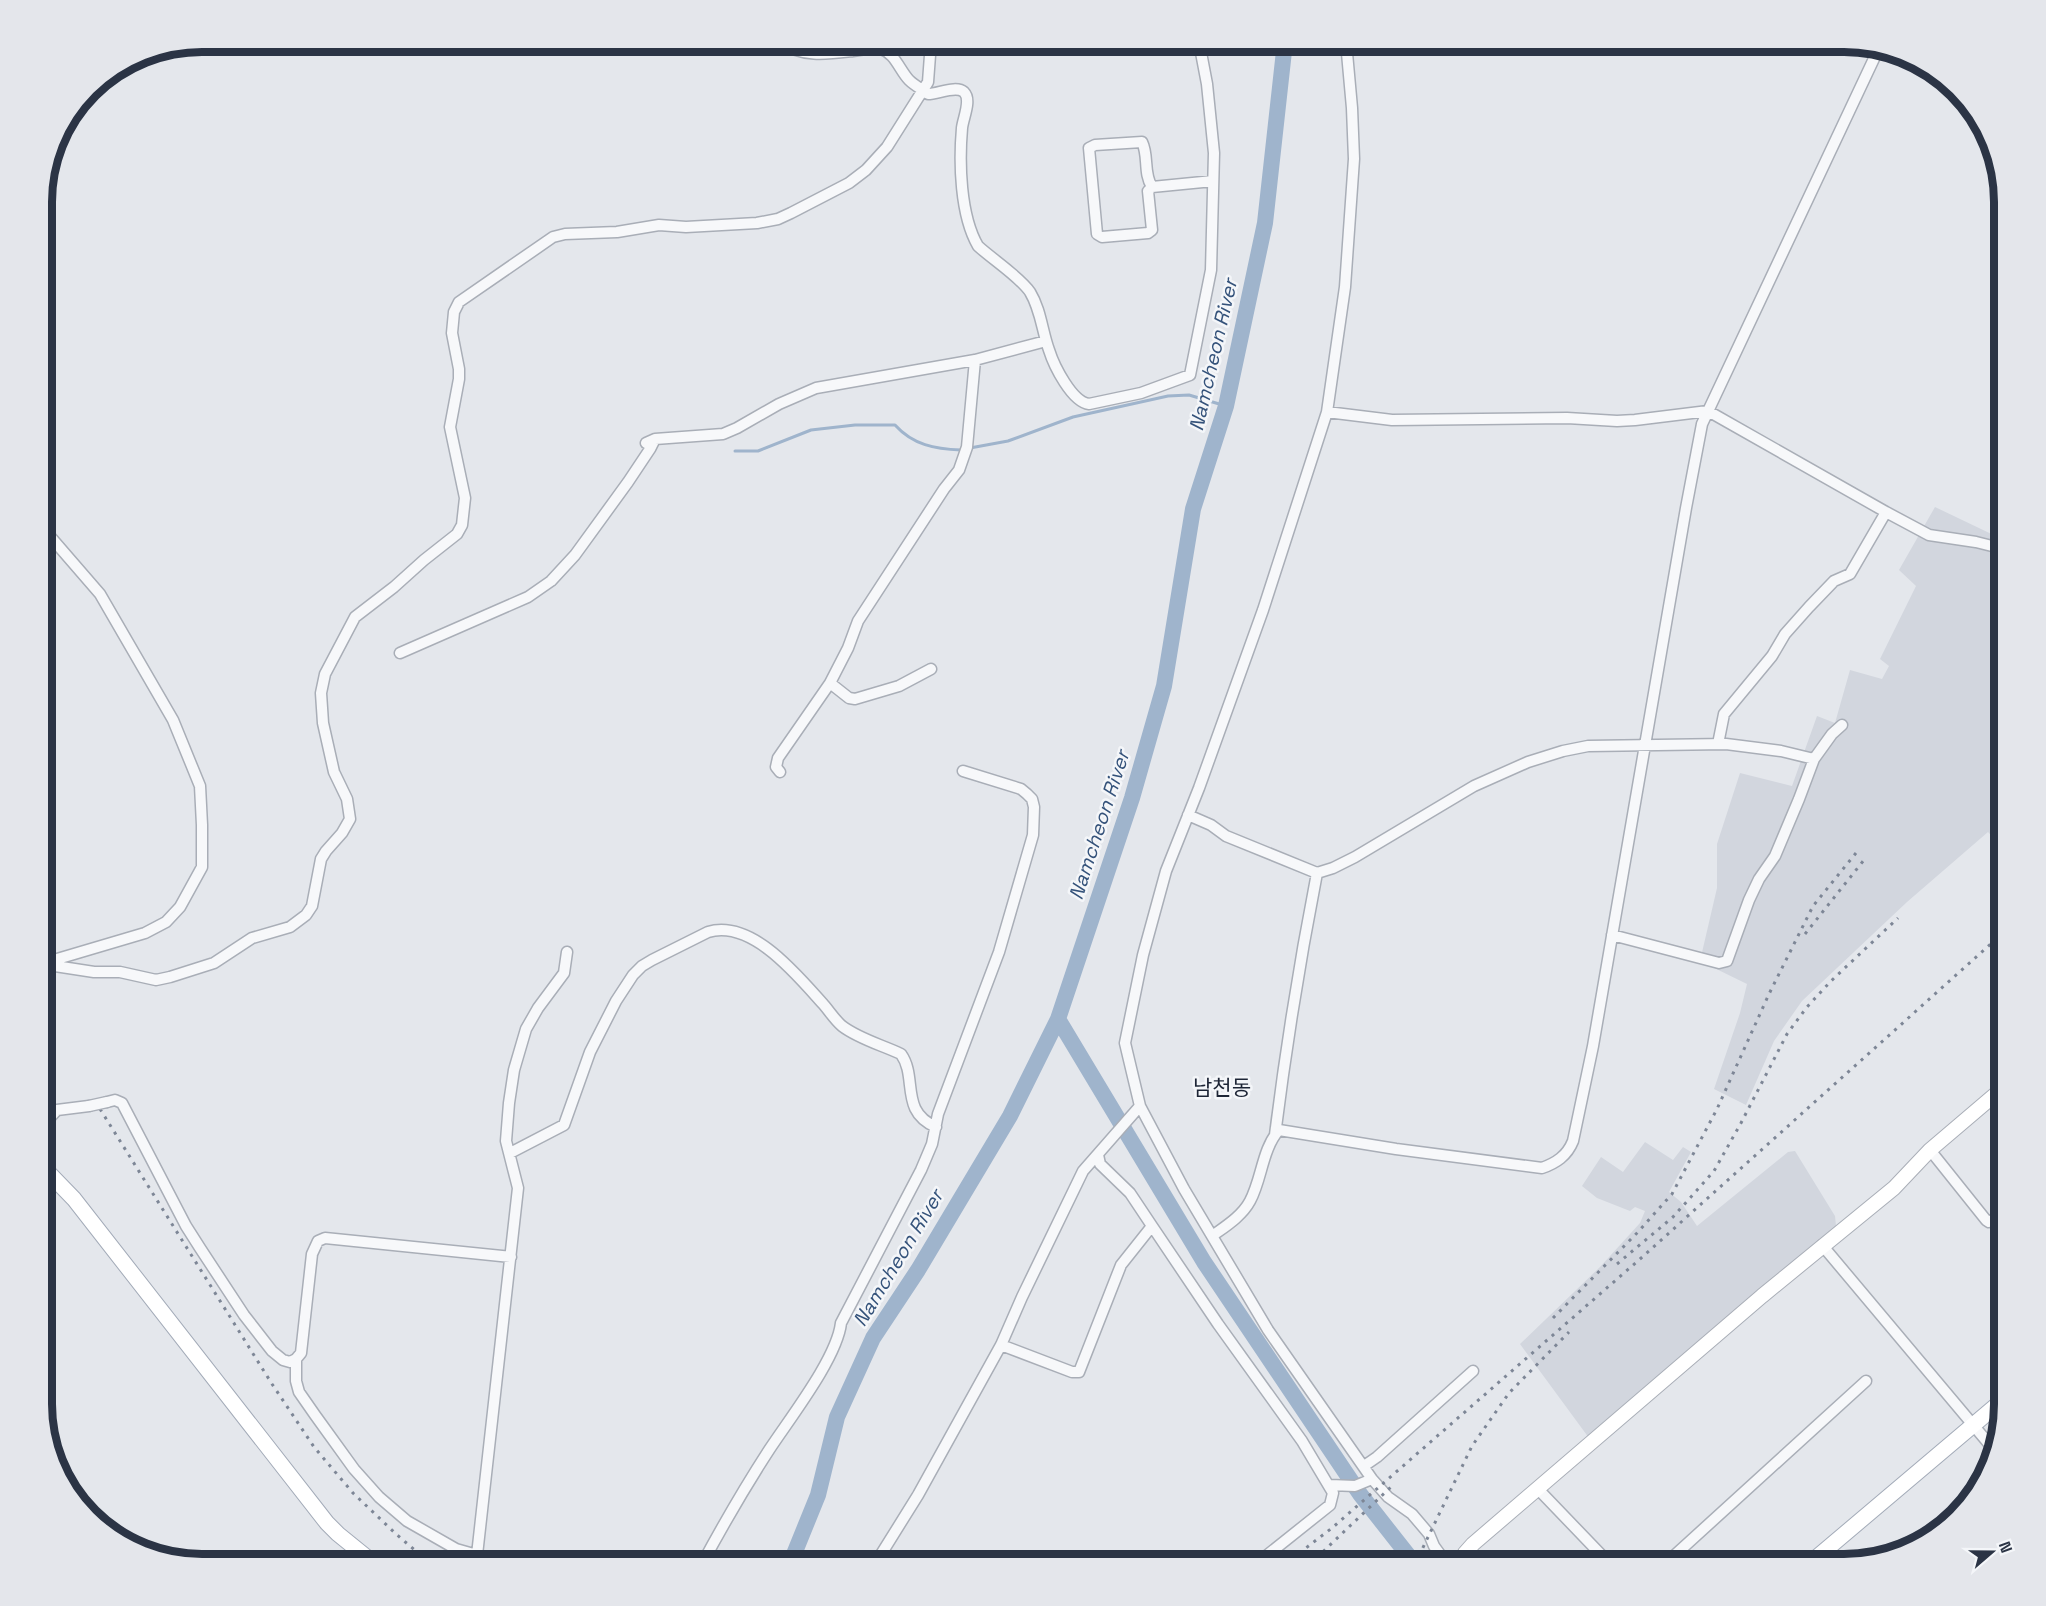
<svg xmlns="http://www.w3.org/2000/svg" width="2046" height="1606" font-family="'Space Grotesk','Noto Sans KR',sans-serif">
	<rect width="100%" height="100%" fill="#e4e7ec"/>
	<!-- built -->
	<path fill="#d2d6de" d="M1935,507L2004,540V849L1988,832L1907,902L1802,1001L1774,1041L1746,1105L1714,1089L1740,1013L1747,984L1700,961L1717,888V844L1740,773L1792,786L1817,716L1835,723L1850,670L1882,679L1889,666L1880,659L1916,586L1899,570Z
		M1645,1142L1673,1160L1683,1147L1691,1152L1669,1192L1681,1202L1697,1226L1788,1152L1795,1151L1835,1216L1836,1226L1751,1296L1589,1438L1520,1344L1600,1267L1640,1223L1645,1211L1635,1207L1630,1211L1597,1198L1582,1186L1601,1157L1623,1172Z"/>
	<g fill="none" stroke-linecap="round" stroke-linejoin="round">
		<!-- stream -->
		<path stroke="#9fb4cc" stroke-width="3" d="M970,448L1008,441L1073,417L1168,396L1189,395L1226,406
			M735,451H758L811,430L855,425H895C913,445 935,449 961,450"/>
		<!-- river -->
		<path stroke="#9fb4cc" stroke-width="16" d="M1058,1019L1204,1262L1360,1494L1415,1564
			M790,1564L818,1495L837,1417L873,1338L918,1270L1010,1116L1058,1019L1132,798L1164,686L1193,509L1226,406L1265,223L1285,42"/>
		<!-- minor casing -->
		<g stroke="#a9aeb7" stroke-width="13">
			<path id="minor" d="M781,42C802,58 828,54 853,51C862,50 873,47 881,49C895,53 900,71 909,80C915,86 922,89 928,94C938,94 956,85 964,92C972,100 963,118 962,128C959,162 960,215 978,246C992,259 1020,277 1030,292C1041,310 1042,331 1049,350C1054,366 1072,402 1089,404L1141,393L1190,375L1211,270L1214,153L1207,84L1199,42
				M1346,42L1352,108L1354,159L1345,287L1327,412L1263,610L1199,788L1166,871L1143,955L1125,1043L1140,1106L1184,1189L1268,1330L1372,1479L1388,1497L1412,1514L1429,1534L1434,1546L1447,1564
				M1152,187C1143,173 1149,156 1142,142L1095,145L1089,148L1097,234L1102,237L1148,233L1152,230L1148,191L1152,187L1213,181
				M1327,412L1392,420L1567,418L1617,421L1635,420L1708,411L1886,512L1929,535L1976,542L2004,549
				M646,443L655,439L723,434L737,428L779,404L816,388L975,360L1046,341
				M42,527L100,594L173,720L200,786L202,825V867L180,907L166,922L145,933L47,962
				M400,653L528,597L551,581L575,555L628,482L650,449L655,439
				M830,683L849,698L855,699L899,686L931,669
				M1718,744L1724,714L1772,656L1785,634L1809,607L1834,581L1850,574L1886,512
				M780,772L776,767L778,758L830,683L848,648L858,621L944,489L959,470L967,447L975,360
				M1188,815L1211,825L1226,836L1317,873C1300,960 1286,1047 1275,1135
				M1317,873L1333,868L1355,857L1474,786L1528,762L1563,751L1588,746L1726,744L1781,751L1814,759
				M1612,935L1719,963L1727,961L1749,900L1759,879L1775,856L1799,799L1814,759L1832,734L1842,725
				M42,964L94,972H120L156,980L170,977L214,963L252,938L290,927L306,915L312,906L321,859L326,851L342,833L350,819L347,799L334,772L323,723L321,693L325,674L355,617L394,587L424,560L457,534L462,525L465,498L450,427L459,379V369L452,333L454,312L459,302L553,237L565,234L617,232L659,225L686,227L757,223L778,219L791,213L849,183L866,170L887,147L928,82L931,42
				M107,1102L115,1100L122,1103L186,1226L200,1248L244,1315L272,1351L283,1360L290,1362L296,1359L301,1353L312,1254L318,1241L325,1238L511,1257
				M57,1110L89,1106
				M42,1126L57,1110H42
				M1930,1150L1986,1220L1989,1222L2004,1213
				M510,1153L564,1125L590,1052L616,1001L633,975L642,966L652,960L708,932C752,919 797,975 824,1005C830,1012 835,1020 842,1026C859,1039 882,1045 901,1054C918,1078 899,1111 936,1127
				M1098,1155L1100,1164L1130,1193L1152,1226L1218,1324L1302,1441L1333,1493L1330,1505L1256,1564
				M1212,1236C1226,1226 1242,1216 1250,1201C1262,1179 1262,1149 1279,1130L1396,1149L1542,1168C1556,1163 1567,1156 1573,1141L1593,1046L1686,508L1702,424L1879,48
				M1822,1245L1995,1451
				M1001,1345L1072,1372H1079L1121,1265L1152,1226
				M296,1359V1381L299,1392L315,1415L354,1469L379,1497L407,1521L456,1549L477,1555L546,1562L593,1564
				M1364,1466L1377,1457L1473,1371
				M1330,1485L1355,1486L1372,1479
				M1537,1488L1610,1564
				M479,1564L477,1555L518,1188L506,1141L509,1103L514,1070L526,1029L538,1008L564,973L567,952
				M702,1564C723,1525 745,1487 769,1450C790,1418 837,1358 841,1323L921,1170L932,1144L938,1114L999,952L1033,835L1034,807L1032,799L1027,794L1021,789L963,771
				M875,1564L918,1495L1001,1345L1022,1297L1083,1171L1140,1106
				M1665,1564L1866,1381"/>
		</g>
		<!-- secondary casing -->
		<g stroke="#a9aeb7" stroke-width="16">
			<path id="secondary" d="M1459,1564L1465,1553L1473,1544L1762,1296L1894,1188L1930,1150L2004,1087"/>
		</g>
		<!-- primary casing -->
		<g stroke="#a3abb8" stroke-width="17">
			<path id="primary" d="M42,1166L74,1199L327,1523L338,1534L375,1564
				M1809,1564L2004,1399"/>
		</g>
		<!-- minor -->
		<use href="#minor" stroke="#f7f8fa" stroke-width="10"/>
		<!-- secondary -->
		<use href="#secondary" stroke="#fff" stroke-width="14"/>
		<!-- primary -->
		<use href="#primary" stroke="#fff" stroke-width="15"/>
		<!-- rail -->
		<path stroke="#7d8696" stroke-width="3" stroke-dasharray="3 6" stroke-linecap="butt" d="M1805,934L1864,860
			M100,1109L272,1384L314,1447L353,1493L396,1534L431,1564
			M1617,1264L1673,1217L1714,1171L1741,1123L1787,1034L1807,1007L1831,981L1898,918
			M1553,1318L1637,1233L1672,1194L1717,1109L1769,994L1813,906L1856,853
			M1285,1564L1332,1528L1640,1259L2004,932
			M1310,1564L1393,1485
			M1415,1564L1472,1446L1509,1393L1569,1332"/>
		<!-- minor-bridge casing -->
		<g stroke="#a9aeb7" stroke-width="13" stroke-linecap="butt">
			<path id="minor-bridge" d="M89,1106L107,1102"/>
		</g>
		<!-- minor-bridge -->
		<use href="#minor-bridge" stroke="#f7f8fa" stroke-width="10"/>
	</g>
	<g text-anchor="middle" stroke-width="5" stroke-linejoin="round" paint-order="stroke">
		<!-- water labels -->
		<g font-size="20" font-style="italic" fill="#34527a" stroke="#f4f6f9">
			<text transform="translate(1213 355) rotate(-77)" y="7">Namcheon River</text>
			<text transform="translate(1099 825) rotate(-72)" y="7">Namcheon River</text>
			<text transform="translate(898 1258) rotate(-59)" y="7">Namcheon River</text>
		</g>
		<!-- quarter labels -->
		<g font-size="21" fill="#1d2536" stroke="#f4f6f9">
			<text x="1222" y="1095">남천동</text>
		</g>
	</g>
	<!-- crop -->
	<path d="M0 0H2046V1606H0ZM202 52H1844A150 150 0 0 1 1994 202V1404A150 150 0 0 1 1844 1554H202A150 150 0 0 1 52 1404V202A150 150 0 0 1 202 52Z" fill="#e4e6eb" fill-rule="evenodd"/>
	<path fill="none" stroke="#2b3445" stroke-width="8" d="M202 52H1844A150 150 0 0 1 1994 202V1404A150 150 0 0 1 1844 1554H202A150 150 0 0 1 52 1404V202A150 150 0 0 1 202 52Z"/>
	<!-- north arrow -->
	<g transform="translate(1992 1552) rotate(70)" stroke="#f4f6f9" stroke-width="4.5" paint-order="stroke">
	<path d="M0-4.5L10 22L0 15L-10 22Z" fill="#2b3445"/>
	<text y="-9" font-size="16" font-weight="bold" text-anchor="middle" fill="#2b3445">N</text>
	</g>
</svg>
